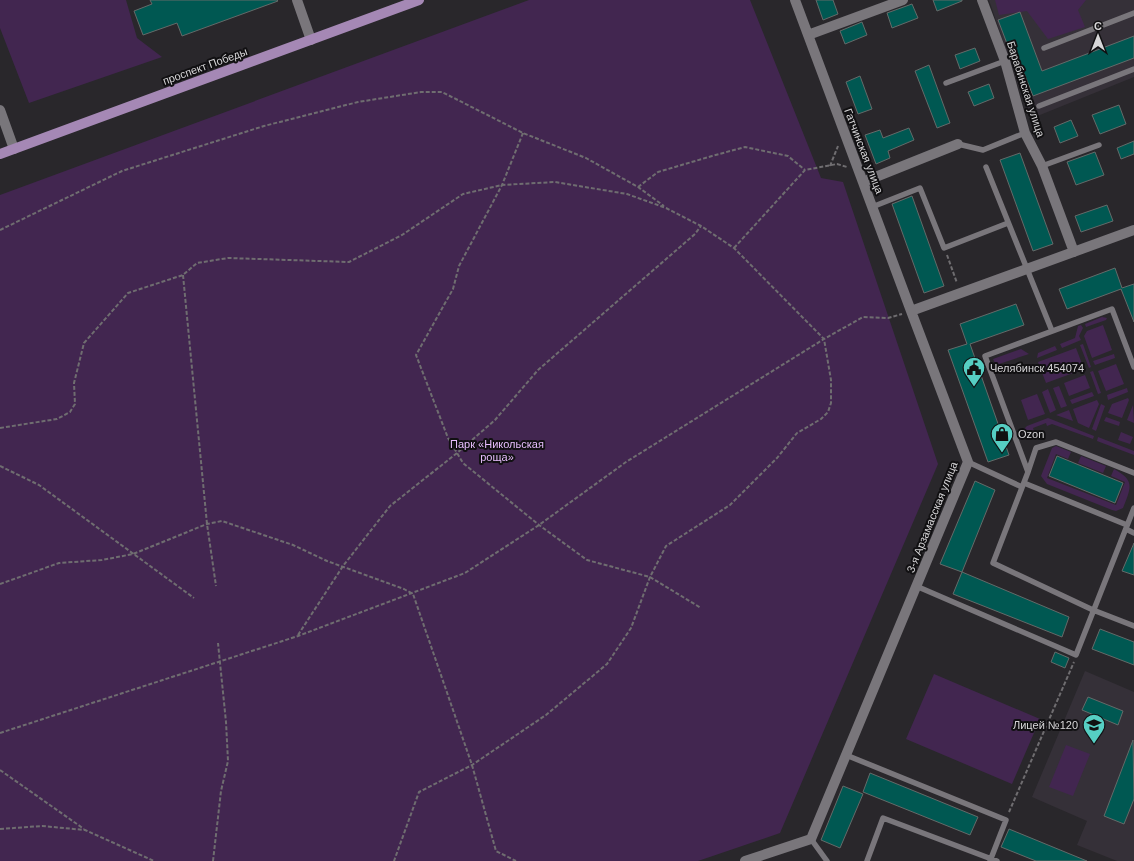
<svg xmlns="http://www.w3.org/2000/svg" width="1134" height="861" font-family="Arial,sans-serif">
	<rect width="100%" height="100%" fill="#29272b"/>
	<!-- built -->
	<path fill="#353038" d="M989,0H1134V77L1030,119Z
		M1085,671L1134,692V861H1117L1077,845L1087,821L1032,797Z"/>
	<!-- green -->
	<path fill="#422650" d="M0,0H126L137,38L162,57L29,103L0,28Z
		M529,0H750L821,178L843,182L938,464L780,833L698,861H0V195Z
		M995,0H1086L1078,10L1085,27L1048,39L1027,11L999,15Z
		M1102,317L1107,318L1106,320L1086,327L1085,324Z
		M1081,325L1083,328L1079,336L1081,340L1062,348L1060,344L1075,338L1078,326Z
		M1103,325L1112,350L1092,358L1084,336L1087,331Z
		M1083,344L1091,367L1089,368L1080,345Z
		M1055,346L1057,350L1037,358L1038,353Z
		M1076,348L1084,369L1046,383L1038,362Z
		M1021,349L1029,354L996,365L993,359Z
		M1114,354L1115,358L1095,365L1093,361Z
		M1116,364L1124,384L1106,391L1098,371Z
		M1093,371L1101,393L1098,394L1090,372Z
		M1085,375L1090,388L1069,396L1064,383Z
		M1059,386L1067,406L1061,408L1053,388Z
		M1127,388L1128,392L1108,400L1107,395Z
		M1048,389L1056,410L1050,413L1042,392Z
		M1092,392L1094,396L1072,404L1070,400Z
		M1037,394L1045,414L1028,420L1021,400Z
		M1128,398L1129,400L1122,418L1108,413L1112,404Z
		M1097,400L1099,404L1089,428L1078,423L1073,409Z
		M1101,404L1105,406L1096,431L1092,429Z
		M1133,405L1134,423L1127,420Z
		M1069,410L1073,421L1056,415Z
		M1106,417L1120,422L1119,426L1104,421Z
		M1048,418L1094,436L1093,439L1052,424L1047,426L1046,423L1033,428L1034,431L1028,433L1022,431L1027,426Z
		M1121,432L1133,437L1130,444L1118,440Z
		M1098,437L1134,451V455L1097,441Z
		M1056,446L1071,452L1068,459L1056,454L1047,478L1116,505L1125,482L1111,476L1114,469C1134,480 1132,486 1123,508L1116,511L1112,510L1047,484L1041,476L1052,448Z
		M1081,456L1106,466L1103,473L1078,463Z
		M934,674L1040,719L1012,784L906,739Z
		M1066,745L1090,754L1073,796L1049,787Z"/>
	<!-- building -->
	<path fill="#005852" stroke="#646a69" d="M150,0H277L278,1L182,36L177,23L143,35L134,11L152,4Z
		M816,0H833L838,14L823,20Z
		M933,0H962V1L937,11Z
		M912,4L918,18L892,28L887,13Z
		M1020,12L1042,71L1134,36V58L1033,96L1024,73L1019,75L998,20Z
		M862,22L867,35L845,44L840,31Z
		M975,48L980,61L960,69L955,55Z
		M929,65L950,123L937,128L915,71Z
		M860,76L872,109L858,114L846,82Z
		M989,84L994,98L974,106L968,92Z
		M1119,105L1126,124L1100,134L1092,115Z
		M1071,120L1078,136L1060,143L1054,127Z
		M909,128L914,140L888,151L890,158L876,164L865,135L880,130L883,138Z
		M1134,141V154L1121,159L1117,148Z
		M1095,152L1104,175L1076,185L1067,162Z
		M1020,153L1053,244L1033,251L1000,160Z
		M912,196L944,286L924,293L892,204Z
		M1107,205L1113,221L1081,232L1075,216Z
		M1115,268L1122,288L1134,284V322L1121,289L1067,309L1059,289Z
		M1016,304L1024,325L970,344L1009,455L988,462L948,350L967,344L960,324Z
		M1057,456L1123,483L1115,503L1049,476Z
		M975,481L995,490L962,572L940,564Z
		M1134,543V575L1122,571Z
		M962,572L1069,617L1062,637L953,594Z
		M1100,629L1134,642V665L1092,649Z
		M1055,652L1069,658L1065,668L1051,662Z
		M1088,697L1123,711L1118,725L1082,710Z
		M1133,740L1134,799L1124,824L1104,816Z
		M870,773L978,817L970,835L863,792Z
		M843,786L863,794L840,848L821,840Z
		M1009,829L1087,861H1036L1001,847Z"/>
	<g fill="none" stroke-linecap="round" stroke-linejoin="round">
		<!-- path -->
		<path stroke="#6f6d70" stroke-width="2" stroke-dasharray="4 2" stroke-linecap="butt" d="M523,133L502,185L459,266L453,289L416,355L448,438L463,463L539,525L587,560L650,577L701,608
			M830,166L838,146
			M638,187L658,172L712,156L745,147L788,156L805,170
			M0,230L122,171L264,126L358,102L421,92H442L523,133L586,158L638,187L664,206
			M734,248L805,170L837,164L847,167
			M947,255L957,283
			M183,275L207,524L216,586
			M0,428L57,419L70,412L75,404L74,383L84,343L128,293L183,275L197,263L228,258L349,262L402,235L463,194L502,185L555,182L627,194L666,208L701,226L734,248L821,336L824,339L831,380V403L828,412L821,419L797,433L777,458L730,505L666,546L650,577L631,628L607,664L546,715L472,765L419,792L394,861
			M0,466L39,485L194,598
			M0,584L59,563L102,560L133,554L207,524L222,521L293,545L327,561L404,589L413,594L472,765L496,851L516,861
			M298,635L343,566L390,506L457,453L495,420L538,370L695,234L701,226
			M0,733L298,636L465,573L539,525L626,462L824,339L863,317L888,318L902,314
			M0,770L84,829
			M1009,812L1074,662
			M0,829L42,826L85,830L154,861
			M213,861L221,791L228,761L226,722L218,643"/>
		<!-- lane -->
		<path stroke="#79767b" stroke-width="5.5" d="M1044,48L1134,13
			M946,83L1005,61
			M1039,106L1134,69
			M958,144L983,150L1025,133
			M1042,166L1099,145
			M986,167L1052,331
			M872,207L920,188L944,248L1008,223
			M1134,367L1112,309L985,356L1028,472L993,563L1093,610L1134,626
			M968,462L1022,487
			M1028,472L1036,448L1056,442L1134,473
			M1024,483L1127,525
			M1126,529L1134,533
			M916,586L1076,655L1134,508
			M846,755L1006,820L990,861
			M811,839L827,861
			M867,861L883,818L997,861"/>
		<!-- street -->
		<path stroke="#79767b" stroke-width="10" d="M297,0L311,40
			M795,0L911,311
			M982,0L1005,61L1025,133L1042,166L1074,252
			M808,35L903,0
			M0,110L14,149
			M863,182L958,144
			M745,861L811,839L968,462L911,311L1134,230"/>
		<!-- primary -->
		<path stroke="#a588b5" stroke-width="10" d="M0,154L419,0"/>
	</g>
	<!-- icons -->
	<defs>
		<g id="civic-pin" transform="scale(1.15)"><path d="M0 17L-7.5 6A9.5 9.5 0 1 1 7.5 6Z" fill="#56cec3" stroke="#111012"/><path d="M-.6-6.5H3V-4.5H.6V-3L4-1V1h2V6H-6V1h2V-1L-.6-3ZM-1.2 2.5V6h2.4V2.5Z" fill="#111"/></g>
		<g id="shop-pin" transform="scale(1.15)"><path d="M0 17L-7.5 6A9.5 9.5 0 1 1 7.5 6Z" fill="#56cec3" stroke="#111012"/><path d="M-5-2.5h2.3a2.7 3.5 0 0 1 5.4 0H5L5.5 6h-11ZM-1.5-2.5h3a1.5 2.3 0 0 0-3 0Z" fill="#111"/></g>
		<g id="school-pin" transform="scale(1.15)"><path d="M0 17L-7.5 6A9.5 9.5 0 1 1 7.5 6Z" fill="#56cec3" stroke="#111012"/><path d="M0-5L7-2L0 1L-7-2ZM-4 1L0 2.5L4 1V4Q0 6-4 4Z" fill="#111"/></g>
	</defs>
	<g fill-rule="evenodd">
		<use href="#civic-pin" x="974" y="368"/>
		<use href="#shop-pin" x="1002" y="434"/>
		<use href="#school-pin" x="1094" y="725"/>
	</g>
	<g text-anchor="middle" stroke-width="4" stroke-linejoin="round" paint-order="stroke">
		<!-- street labels -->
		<g font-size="11" fill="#d7d6d8" stroke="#111012">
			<text transform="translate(205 66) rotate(-20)" y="4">проспект Победы</text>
			<text transform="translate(1026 89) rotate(72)" y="4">Барабинская улица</text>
			<text transform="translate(864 151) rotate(69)" y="4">Гатчинская улица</text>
			<text transform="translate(932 517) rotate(-68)" y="4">3-я Арзамасская улица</text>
		</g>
		<!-- poi labels -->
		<g font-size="11" fill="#d7d6d8" stroke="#111012" text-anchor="start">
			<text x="990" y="372">Челябинск 454074</text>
			<text x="1018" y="438">Ozon</text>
			<text x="1078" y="729" text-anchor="end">Лицей №120</text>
		</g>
		<!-- park labels -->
		<g font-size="11" fill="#e8befe" stroke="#111012">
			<text x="497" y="448">Парк «Никольская<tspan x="497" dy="13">роща»</tspan></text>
		</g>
	</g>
	<!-- north arrow -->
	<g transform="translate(1098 36)" stroke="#111012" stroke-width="3" paint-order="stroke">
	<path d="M0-3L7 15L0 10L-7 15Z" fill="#d7d6d8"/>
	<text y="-6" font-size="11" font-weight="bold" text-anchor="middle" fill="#d7d6d8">С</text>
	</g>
</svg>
